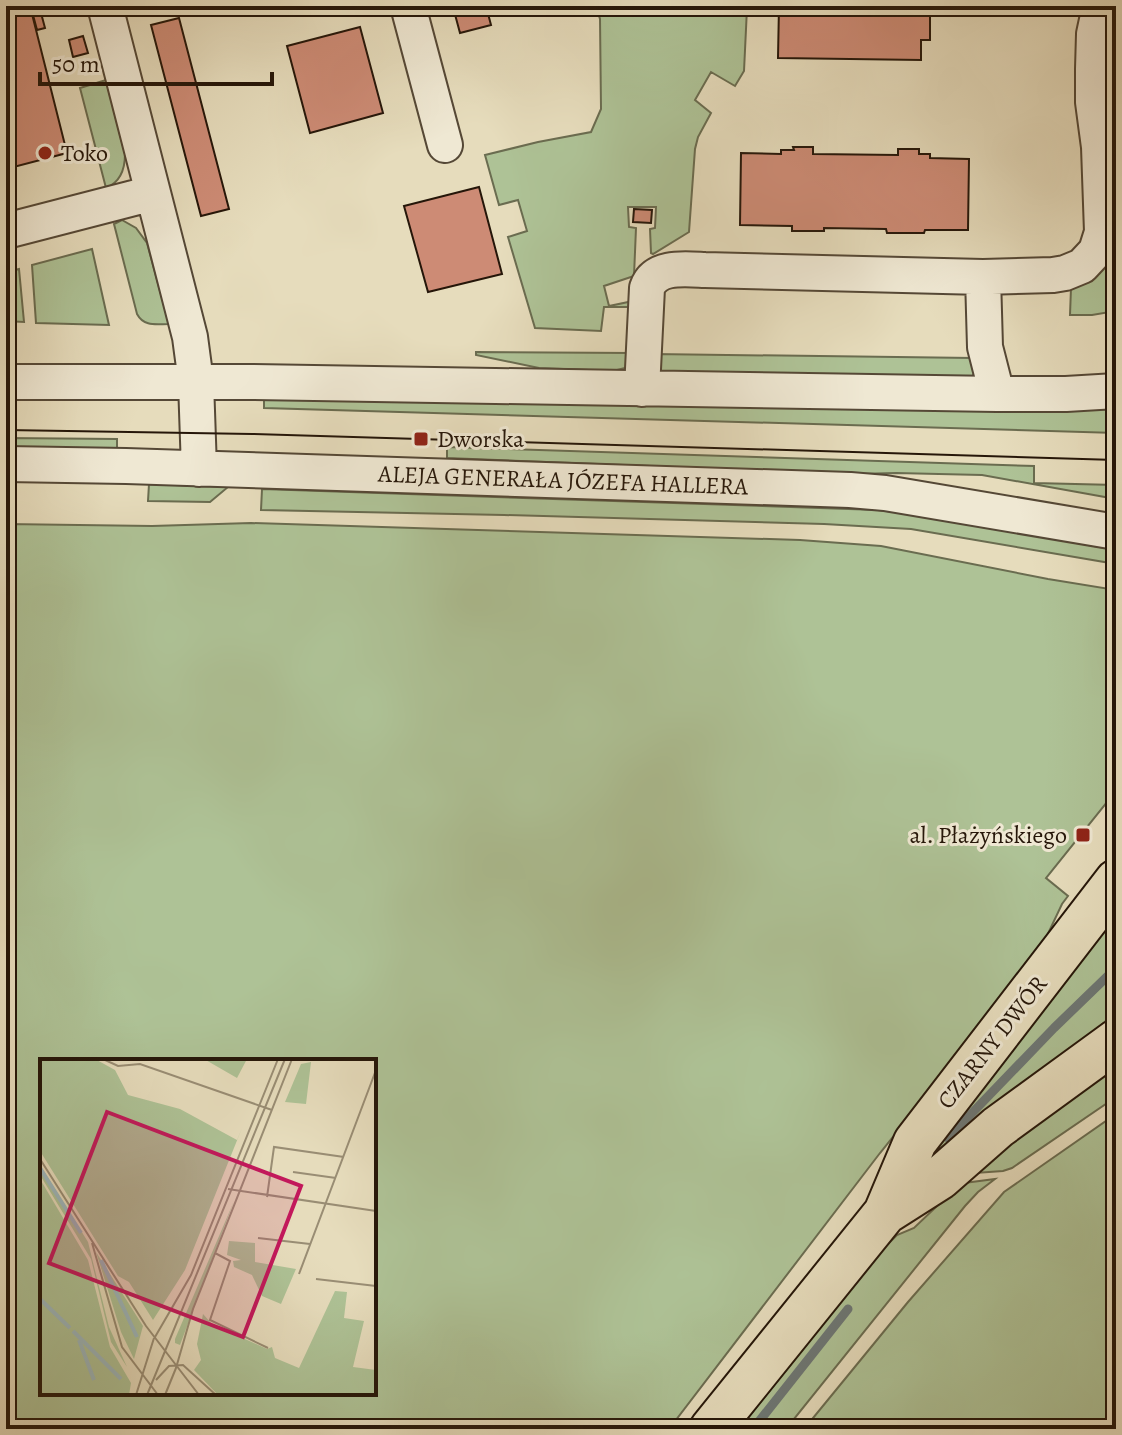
<svg xmlns="http://www.w3.org/2000/svg" width="1122" height="1435" font-family="Alegreya,serif">
	<rect width="100%" height="100%" fill="#e6dcbc"/>
	<filter id="stains"><feTurbulence type="fractalNoise" baseFrequency=".0025" numOctaves="4"/><feColorMatrix values="0 0 0 0 .2 0 0 0 0 .09 0 0 0 0 .02 0 0 0 .5 -.17"/></filter>
	<radialGradient id="worn" r=".72"><stop offset=".6" stop-color="#630" stop-opacity="0"/><stop offset="1" stop-color="#630" stop-opacity=".3"/></radialGradient>
	<!-- green -->
	<path fill="#aec296" stroke="#6a6c50" stroke-width="2" fill-rule="evenodd" d="M596,6H779V9L747,8L744,71L735,86L711,72L695,100L711,113L698,137L695,149L689,232L653,254L651,253L650,229L655,228L656,207H628L629,227L636,228L634,276L604,286L609,306L633,301L629,307H604L601,331L535,328L508,237L527,231L518,200L499,205L485,155L538,142L591,132L601,109L600,19Z
		M1116,6V311L1092,315H1070L1071,288L1113,151L1114,17Z
		M106,80L125,154C125,169 121,182 106,188L80,88Z
		M122,220L136,228L147,243L169,324C156,324 144,327 137,314L114,224Z
		M92,249L109,325L36,323L32,265Z
		M19,269L24,322L6,321V272Z
		M476,352L632,353L629,363L625,368L613,371L539,368L476,355Z
		M653,354L973,358L979,377L655,372Z
		M264,399L1014,411L1116,409V433L264,408Z
		M6,438L117,439V450L6,448Z
		M447,447L1034,466V483L1116,485V499L982,475L896,473L855,474L447,458Z
		M149,484L228,487L210,502L148,501Z
		M262,489L878,510L927,516L1116,550V564L911,529L824,524L504,515L261,510Z
		M251,523L800,540L881,546L1048,579L1116,590V791L1046,878L1068,896L1062,904L1045,940L981,1027L880,1153L669,1429H6V524L152,526ZM42,1061H374V1393H42Z
		M1116,911V1012L1083,1041L930,1159L931,1150Z
		M1116,1067V1097L1012,1168L1003,1171L975,1173L969,1169L1080,1088Z
		M1116,1114V1429H804L908,1302L1004,1192Z
		M995,1179L978,1192L965,1206L786,1429H739L882,1250L897,1235L914,1228L957,1187L964,1183Z"/>
	<g fill="none" stroke-linecap="round" stroke-linejoin="round">
		<!-- stream -->
		<path stroke="#6d7775" stroke-width="9" d="M948,1138L1054,1028L1116,968
			M753,1429L848,1309"/>
	</g>
	<!-- building -->
	<path fill="#cd8b75" stroke="#251609" stroke-width="2" d="M11,6H30L67,153L6,169V7Z
		M456,6H486L491,25L460,33L453,7Z
		M779,6H930V40H921V60L778,58Z
		M41,13L45,28L37,30L33,15Z
		M179,18L229,209L201,216L151,25Z
		M360,27L383,113L310,133L287,46Z
		M83,36L88,53L73,57L69,40Z
		M793,147H813V154L898,155V149H919V154H930V158L969,159L968,230H925L924,233H887L886,229L824,228V231H792V226L740,225L741,153L781,154V150H794Z
		M479,187L502,274L428,292L404,206Z
		M634,209L652,210L651,223L633,222Z"/>
	<g fill="none" stroke-linecap="round" stroke-linejoin="round">
		<!-- minor casing -->
		<g stroke="#554836" stroke-width="38">
			<path id="minor" d="M105,6L190,337L196,382L199,469
				M408,6L445,145
				M6,231L153,193
				M983,277L985,347L997,394
				M6,382H252L997,394H1066L1116,391
				M642,389L647,288C655,265 685,269 705,270L983,277L1053,275L1065,273L1082,266L1096,251L1102,232L1099,147L1093,102V69L1094,34L1100,6
				M6,464L126,466L850,490L885,493L1116,532"/>
		</g>
		<!-- major casing -->
		<g stroke="#251609" stroke-width="46">
			<path id="major" d="M885,1213L940,1178L998,1127L1116,1041
				M711,1429L885,1213L915,1142L1116,881"/>
		</g>
		<!-- minor -->
		<use href="#minor" stroke="#efe8d3" stroke-width="34"/>
		<!-- major -->
		<use href="#major" stroke="#e6dcbc" stroke-width="42"/>
		<!-- tram -->
		<path stroke="#251609" stroke-width="2" d="M6,430L252,434L1116,460"/>
	</g>
	<!-- markers -->
	<g fill="#8f2418" stroke="#efe8d3" stroke-width="3">
		<circle cx="45" cy="153" r="8"/>
		<rect x="413" y="431" width="16" height="16" rx="4"/>
		<rect x="1075" y="827" width="16" height="16" rx="4"/>
	</g>
	<g text-anchor="middle" stroke-width="6" stroke-linejoin="round" paint-order="stroke">
		<!-- poi labels -->
		<g font-size="24" fill="#251609" stroke="#efe8d3" text-anchor="start">
			<text x="61" y="161">Toko</text>
			<text x="437" y="447">Dworska</text>
			<text x="1067" y="843" text-anchor="end">al. Płażyńskiego</text>
		</g>
		<!-- street labels -->
		<g font-size="24" fill="#251609" stroke="#efe8d3">
			<text transform="translate(563 480) rotate(2)" y="8">ALEJA GENERAŁA JÓZEFA HALLERA</text>
			<text transform="translate(992 1042) rotate(-52)" y="8">CZARNY DWÓR</text>
		</g>
	</g>
	<!-- overview -->
	<g transform="translate(40 1059)">
		<rect width="336" height="336" fill="#e6dcbc"/>
		<path d="M0,0H55L75,11L88,36L140,50L197,81L202,69L145,211L113,261L89,223L78,217L0,92ZM164,0H207L197,19ZM271,3L266,45L245,43L261,5ZM0,106L48,183L69,268L87,308L71,283L51,200L0,116ZM0,120L48,201L70,288L91,324L89,336H0ZM194,142L140,286L135,284V280ZM189,182L215,184V203L256,210L241,245L222,237L212,216L194,208L193,202L201,201L187,196ZM56,193L103,267L94,300L81,273ZM295,232L307,233L304,259L324,262L313,308L336,311V336H178L154,311L161,301L157,285L163,255L172,265L227,290L232,288L235,299L259,309Z" fill="#aec296"/>
		<path fill="none" stroke="#9db8bd" stroke-width="4" d="M0,109L41,174M61,201L97,278M0,240L30,269M33,272L81,320M39,281L54,321"/>
		<path fill="none" stroke="#998d74" stroke-width="2" d="M63,0L78,7L100,5L232,51M0,100L106,267L159,336M253,113L296,119M188,130L336,152M227,138L234,88L304,98M218,179L270,185M52,184L82,288L118,336M175,194L190,202L170,261L228,289M259,215L336,11M276,220L336,227M115,278L151,216L238,0M136,309L153,250L252,0M116,321L129,307L143,306L176,336M96,336L114,279M107,336L245,0M125,336L136,309"/>
		<path fill="#c2185b" fill-opacity="0.15" stroke="#c2185b" stroke-width="4" d="M67,53L261,127L203,278L9,204Z"/>
		<rect width="336" height="336" fill="none" stroke="#251609" stroke-width="4"/>
	</g>
	<!-- margin -->
	<rect width="1122" height="1435" fill="none" stroke="#e6dcbc" stroke-width="32"/>
	<rect x="8" y="8" width="1106" height="1419" fill="none" stroke="#251609" stroke-width="4"/>
	<rect x="16" y="16" width="1090" height="1403" fill="none" stroke="#251609" stroke-width="2"/>
	<!-- scale -->
	<path d="M40 72v12h232v-12" fill="none" stroke="#251609" stroke-width="4"/>
	<text x="52" y="72" font-size="24" fill="#251609" stroke="#efe8d3" stroke-width="6" paint-order="stroke">50 m</text>
	<rect width="100%" height="100%" filter="url(#stains)"/>
	<rect width="100%" height="100%" fill="url(#worn)"/>
</svg>
